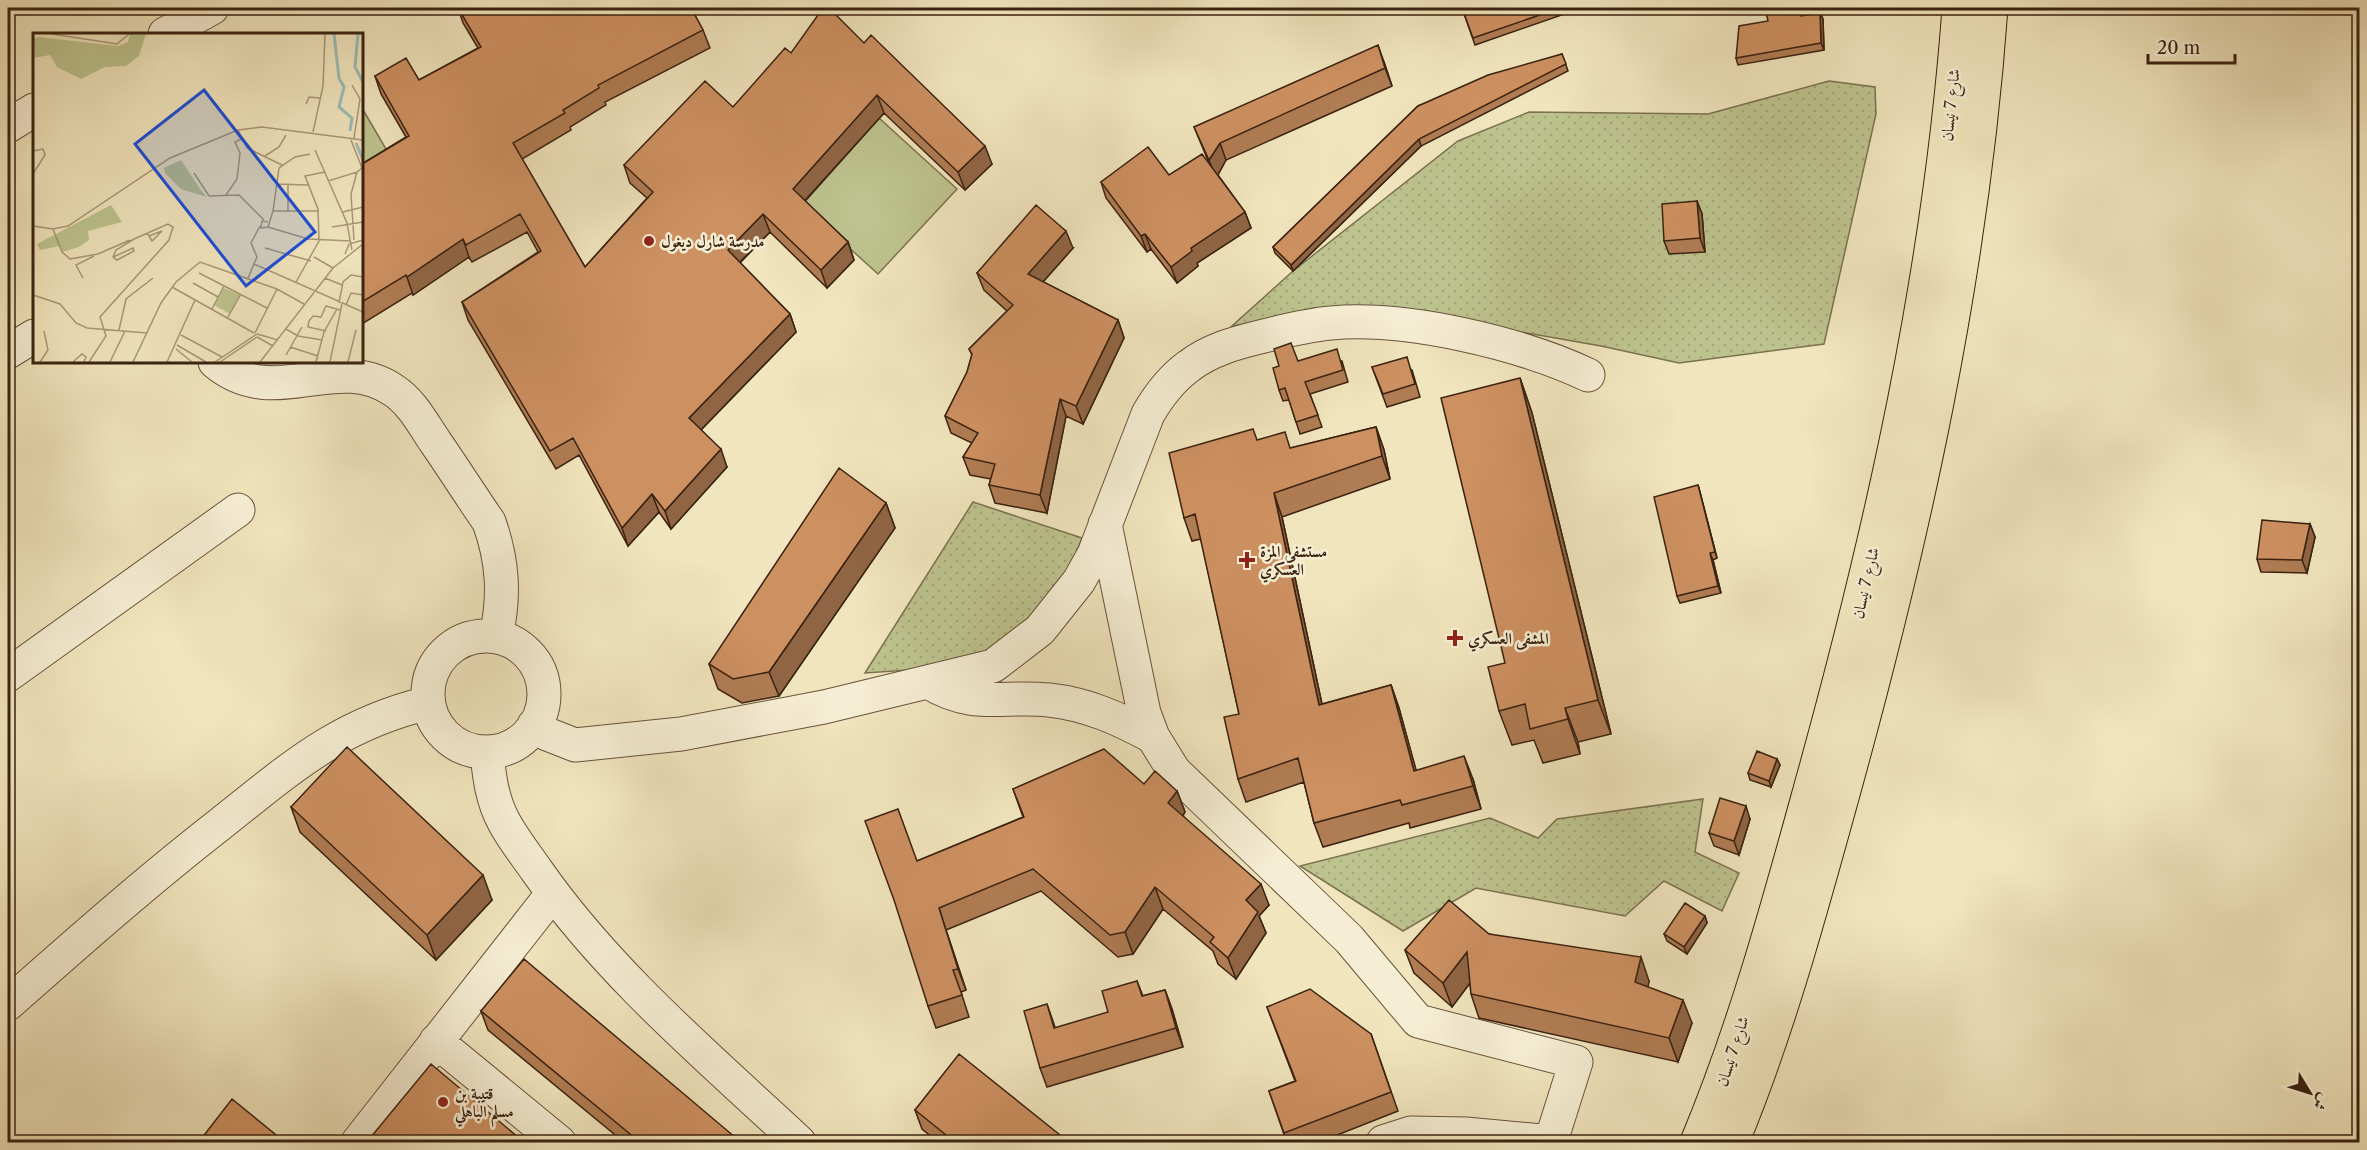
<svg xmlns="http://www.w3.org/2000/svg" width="2367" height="1150" font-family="'Libre Caslon Text',Amiri,serif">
	<defs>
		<pattern id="grass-dots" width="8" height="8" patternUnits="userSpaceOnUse" patternTransform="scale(1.5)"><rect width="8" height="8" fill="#bdc38e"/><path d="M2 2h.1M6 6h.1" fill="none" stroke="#a3a779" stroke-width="1.8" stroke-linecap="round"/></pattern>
	</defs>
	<rect width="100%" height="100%" fill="#f1e5bd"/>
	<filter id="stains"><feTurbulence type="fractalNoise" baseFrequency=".00333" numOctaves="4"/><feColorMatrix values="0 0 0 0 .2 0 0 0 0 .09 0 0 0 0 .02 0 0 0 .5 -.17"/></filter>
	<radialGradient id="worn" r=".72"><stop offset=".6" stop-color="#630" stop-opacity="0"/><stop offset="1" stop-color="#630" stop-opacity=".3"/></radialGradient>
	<!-- grass -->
	<path fill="url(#grass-dots)" stroke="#7c7250" stroke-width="1.5" d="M1829,81L1875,87L1876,114L1824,344L1679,363L1601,346L1373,306L1232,326L1293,271L1458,141L1529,112L1708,114Z
		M973,502L1082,538L1065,581L1014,637L955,667L865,673Z
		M1703,799L1695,852L1739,873L1722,911L1664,881L1625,916L1476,888L1403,931L1300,866L1490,818L1538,838L1557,819Z"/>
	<!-- park -->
	<path fill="#bdc38e" stroke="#7c7250" stroke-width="1.5" d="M362,108L393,161L362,181Z
		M879,118L957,189L878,274L802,205Z"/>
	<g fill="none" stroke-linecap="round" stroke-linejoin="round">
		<!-- minor casing -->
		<g stroke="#68533c" stroke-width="35">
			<path id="minor" d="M165,34L212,8
				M8,126L34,110
				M8,352L34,336
				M215,362C274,412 335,351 393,390C412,402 423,424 436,443C454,469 471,496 489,522C503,561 505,596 496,636
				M1105,524L1144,713L1153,737L1174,771L1349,939L1418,1021L1576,1062L1551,1141
				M428 694a58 58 0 1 1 116 0a58 58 0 1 1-116 0Z
				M8,675L238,510
				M928,682C975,710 1001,695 1049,700C1087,704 1120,719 1153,737
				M534,725L547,734L575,745L681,734L824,707L993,666L1040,630L1079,581L1094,554L1148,414C1159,395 1171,379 1189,366C1210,350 1235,343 1260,337C1284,331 1307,325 1331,323C1406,316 1520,343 1588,375
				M487,752C489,776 492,800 504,822C513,839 526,855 537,871C609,974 708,1057 799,1142
				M8,1004C77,943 146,882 219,825C290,769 337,725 428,703
				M436,1041L559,1142
				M358,1142L553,893
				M1383,1142L1411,1133L1466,1134L1554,1142"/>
		</g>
		<!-- major casing -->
		<g stroke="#3a2211" stroke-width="35">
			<path id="major" d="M1697,1142C1746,1025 1779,902 1813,779C1883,526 1940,270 1959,8
				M1732,1142C1779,1029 1811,909 1844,790C1915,533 1972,274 1991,8"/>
		</g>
		<!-- minor -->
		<use href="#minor" stroke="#f6eed4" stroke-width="33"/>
		<!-- major -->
		<use href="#major" stroke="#f1e5bd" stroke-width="33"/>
	</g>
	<!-- wall -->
	<path fill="#b07c53" stroke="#3a2211" stroke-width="1.5" d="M458,8H691L703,30L710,48L605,102L606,105L570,127L571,130L522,159L585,267L647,198L630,183L624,165L733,107L791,53L864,43L992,164L965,190L884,113L805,201L848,242L854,260L827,288L770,232L740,263L790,314L796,332L701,430L727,467L671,529L659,512L628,546L579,455L556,469L468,320L462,302L538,252L527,232L472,262L469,257L413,295L412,293L362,324V164L406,137L381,94L375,76L419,80L478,48L463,23Z
		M1462,8H1572L1573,11L1475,45Z
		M1820,13L1823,19L1824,50L1738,65L1736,58L1802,16Z
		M1562,54L1568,71L1421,146L1293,271L1275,253L1273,247L1418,106Z
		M1384,62L1392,86L1226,160L1218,175L1245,212L1251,228L1197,263L1198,266L1177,283L1151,249L1147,252L1106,198L1101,182L1169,175L1209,163L1194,127Z
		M1697,201L1702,214L1705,252L1669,254L1664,241Z
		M1073,248L1043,282L1118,320L1124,338L1083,424L1066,416L1047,513L995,503L989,485L991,479L970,475L963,457L972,443L951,433L945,416L967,372L972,355L969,349L1007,311L984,290L977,273Z
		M1298,361H1342L1348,382L1310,394L1322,427L1300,434L1289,400L1283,401L1279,390V366Z
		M1372,367L1412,370L1420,397L1387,407Z
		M1520,378L1532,413L1611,734L1578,742L1580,754L1543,763L1534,740L1512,745L1499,711L1505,663Z
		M1376,427L1384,450L1390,479L1282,517L1322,704L1391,685L1399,708L1416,771L1473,779L1481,809L1410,828L1409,823L1323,847L1314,823L1304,782L1246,802L1238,779L1239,714L1201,539L1192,541L1184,518L1257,440L1291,448Z
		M1698,485L1717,558L1713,560L1721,593L1680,603L1677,596Z
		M886,503L895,528L779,696L742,703L718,689L709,664Z
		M2310,524L2315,537L2307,573L2261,572L2257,559Z
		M1777,759L1780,765L1771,787L1750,780L1748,773Z
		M1144,784L1177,791L1185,812L1183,816L1269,905L1259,916L1266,933L1236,979L1218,964L1213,951L1163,909L1133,954L1118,957L1041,891L946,930L966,990L961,992L969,1017L936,1028L928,1006L917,861L1023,817L1013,789Z
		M291,807L492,900L436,960L300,832Z
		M1750,819L1739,855L1714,846L1709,833Z
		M1705,916L1707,923L1687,954L1667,941L1664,934Z
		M1489,934L1649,981L1648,987L1692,1023L1678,1062L1479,1018L1471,994L1470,983L1452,1007L1414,973L1405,950Z
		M1137,981L1143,996L1165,990L1172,1009L1183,1047L1047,1087L1040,1068L1108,1012Z
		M1267,1007L1371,1034L1398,1111L1317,1143H1287L1269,1091L1295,1081Z
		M481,1011L738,1143H625L488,1030Z
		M915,1110L1070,1143H939L922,1129Z"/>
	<!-- shaded-wall -->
	<path fill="#906544" stroke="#3a2211" stroke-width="1.5" d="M1820,13L1823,19L1824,50L1821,43Z
		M1378,45L1384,62L1392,86L1385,68Z
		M877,95L884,113L799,207L793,189Z
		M1419,139L1421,146L1293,271L1291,265Z
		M1220,143L1226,160L1216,178L1209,160Z
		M985,146L992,164L965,190L958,172Z
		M1697,201L1702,214L1705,252L1700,238Z
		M1245,212L1251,228L1197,263L1198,266L1177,283L1171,267L1191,248Z
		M763,214L770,232L734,268L728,250Z
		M1066,231L1073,248L1034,292L1028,274Z
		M1145,234L1151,249L1147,252L1141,236Z
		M463,239L469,257L413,295L407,277Z
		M848,242L854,260L827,288L821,270Z
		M790,314L796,332L695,436L689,418Z
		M1118,320L1124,338L1083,424L1076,406Z
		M1520,378L1532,413L1611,734L1598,700Z
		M1060,399L1066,416L1047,513L1040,495Z
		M1376,427L1384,450L1390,479L1382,456Z
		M721,449L727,467L671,529L665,511Z
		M1698,485L1700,492L1717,558L1715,552Z
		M1274,493L1282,517L1327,728L1319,705Z
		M652,494L659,512L628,546L622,528Z
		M886,503L895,528L779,696L769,672Z
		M2310,524L2315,537L2307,573L2302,560Z
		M1710,553L1713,560L1721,593L1718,586Z
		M1391,685L1399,708L1423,795L1414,771Z
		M1565,708L1578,742L1580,754L1568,719Z
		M1464,756L1473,779L1481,809L1473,786Z
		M1777,759L1780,765L1771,787L1769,781Z
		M1177,791L1185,812L1176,825L1168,803Z
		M1746,806L1750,819L1739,855L1734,841Z
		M483,875L492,900L436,960L427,935Z
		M1261,884L1269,905L1259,916L1266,933L1236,979L1228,958L1246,900Z
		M1155,887L1163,909L1133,954L1125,932Z
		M939,908L946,930L966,990L958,969Z
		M1705,916L1707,923L1687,954L1684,947Z
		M1467,952L1476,975L1452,1007L1443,983Z
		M1641,957L1649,981L1644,1006L1635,982Z
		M1165,990L1172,1009L1183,1047L1176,1028Z
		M1683,1000L1692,1023L1678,1062L1669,1038Z
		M1047,1004L1054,1024L1061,1048L1054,1028Z"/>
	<!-- building -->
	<path fill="#cd9061" stroke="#3a2211" stroke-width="1.5" d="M458,8H691L703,30L598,85L599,88L563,110L565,113L513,143L585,267L653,192L624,165L705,81L733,107L785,48L791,53L823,8H829L864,43L871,35L985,146L958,172L877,95L793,189L848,242L821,270L763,214L728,250L790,314L689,418L721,449L665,511L652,494L622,528L573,438L550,451L462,302L541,251L520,214L466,245L463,239L407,277L406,275L362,302V164L409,136L375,76L406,58L419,80L481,47Z
		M1462,8H1560L1473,38Z
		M1765,8H1799L1801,16L1820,13L1821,43L1736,58L1739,26L1768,21Z
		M1378,45L1385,68L1220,143L1209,160L1194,127Z
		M1562,54L1566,64L1419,139L1291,265L1273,247L1418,106L1488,75Z
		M1148,147L1169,175L1202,154L1245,212L1191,248L1192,251L1171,267L1145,234L1141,236L1101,182Z
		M1697,201L1700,238L1664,241L1662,204Z
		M1036,205L1066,231L1028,274L1118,320L1076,406L1060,399L1040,495L989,485L995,464L963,457L978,433L945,416L967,372L972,354L969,349L1013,305L977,273Z
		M1291,343L1298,361L1337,349L1343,370L1305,382L1318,415L1296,422L1285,388L1279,390L1273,368L1279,366L1274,349Z
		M1407,357L1415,384L1383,394L1372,367Z
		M1520,378L1598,700L1565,708L1568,719L1530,729L1525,704L1499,711L1488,667L1505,663L1441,398Z
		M1376,427L1382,456L1274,493L1319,705L1391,685L1414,771L1464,756L1473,786L1402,805L1400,800L1314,823L1298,758L1238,779L1224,717L1239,714L1195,514L1184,518L1169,453L1253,429L1257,440L1285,432L1290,448Z
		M839,468L886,503L769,672L733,679L709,664Z
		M1698,485L1715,552L1710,553L1718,586L1677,596L1654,497Z
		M2262,520L2310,524L2302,560L2257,559Z
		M347,747L483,875L427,935L291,807Z
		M1104,749L1144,784L1155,771L1177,791L1168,803L1261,884L1246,900L1258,912L1228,958L1210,942L1214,937L1155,887L1125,932L1110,935L1033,869L939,908L958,969L953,970L962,995L928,1006L894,900L865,821L898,809L917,861L1024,817L1013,789Z
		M1757,751L1777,759L1769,781L1748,773Z
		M1720,798L1746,806L1734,841L1709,833Z
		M1449,900L1489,934L1641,957L1635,982L1683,1000L1669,1038L1471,994L1467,952L1443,983L1405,950Z
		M1685,903L1705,916L1684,947L1664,934Z
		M524,959L736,1138L732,1143H641L481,1011Z
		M1137,981L1142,996L1165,990L1176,1028L1040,1068L1024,1011L1047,1004L1054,1028L1108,1012L1102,991Z
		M1310,989L1371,1034L1391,1092L1284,1133L1269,1091L1296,1081L1267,1007Z
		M959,1054L1070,1143H956L915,1110Z
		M431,1064L525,1143H366Z
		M232,1099L286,1143H198Z"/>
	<!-- markers -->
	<g fill="#8f2418" stroke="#f6eed4" stroke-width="2">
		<circle cx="649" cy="241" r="6"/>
		<path d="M1244 551h6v6h6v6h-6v6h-6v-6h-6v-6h6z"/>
		<path d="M1452 629h6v6h6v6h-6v6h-6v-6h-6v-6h6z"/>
		<circle cx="443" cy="1102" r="6"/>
	</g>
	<g text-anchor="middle" stroke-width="5" stroke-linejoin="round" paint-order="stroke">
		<!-- street labels -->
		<g font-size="16" fill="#3a2211" stroke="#f6eed4">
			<text transform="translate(1950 105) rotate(-84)" y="6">شارع 7 نيسان</text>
			<text transform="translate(1865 583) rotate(-77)" y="6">شارع 7 نيسان</text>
			<text transform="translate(1732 1051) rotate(-72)" y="6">شارع 7 نيسان</text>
		</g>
		<!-- poi labels -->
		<g font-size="16" font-weight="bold" fill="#3a2211" stroke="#f6eed4" text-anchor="start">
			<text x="661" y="247">مدرسة شارل ديغول</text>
			<text x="1260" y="557">مستشفى المزة<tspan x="1260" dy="18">العسكري</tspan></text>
			<text x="1468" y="644">المشفى العسكري</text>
			<text x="455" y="1099">قتيبة بن<tspan x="455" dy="18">مسلم الباهلي</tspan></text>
		</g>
	</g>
	<!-- overview -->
	<g transform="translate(33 33)">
		<rect width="330" height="330" fill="#f1e5bd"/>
		<path d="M148,127L167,156L174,164L148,156L132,140L131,135Z" fill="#bdc38e"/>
		<path d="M97,1H113L106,23L93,33L72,34L48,46L24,34L17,22L0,25V6L5,4L85,13L95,9ZM78,172L89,189L55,198L56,207L46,214L29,219L27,213L7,217L4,211Z" fill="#bdc38e"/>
		<path d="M191,255L207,262L197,281L181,272Z" fill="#bdc38e"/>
		<path fill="none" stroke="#9cbdb8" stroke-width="3" d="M301,1L306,45L311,54L306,74L319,85L317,98M325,1L322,34L330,49M323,110L330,127"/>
		<path fill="none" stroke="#a89778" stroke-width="1.5" d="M19,1L84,11L96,1M319,52L327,66L321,105M273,71L276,64L287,65M205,97L214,115L249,132M280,99L290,53L292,1M318,107L329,135L324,139M282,117L314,190L319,217M0,118L10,116L12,122L0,141M232,123L246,114L253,102M161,140L176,163L206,162L231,187M295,148L324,139L318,161L321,207M244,151L275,152M193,162L204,146L207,120L202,109L208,106M240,178H285M255,178V152M310,179L330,174M235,189L229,188L228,195L235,194L240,178L246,135L262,124L277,121M0,193L20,196L35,193L137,125L205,97L229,94L330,107M235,194L275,206L318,208M299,194L330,189M20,196L29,219L37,226L65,221L97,207M114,200L116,203L119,208L129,198L116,203M232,215L278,228M312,221L316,211L330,207M281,224L300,235M221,231L330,279M166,240L234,275M50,245L43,232L61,223M215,245L224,224L218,210L227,193M292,245L309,252M263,249L286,208L285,176L272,143L292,139M160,250L185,264M139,254L221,300M0,262L27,271L43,290L54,295L114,300M306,270L310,249L318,242L330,244M313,272L318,260L330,262M179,276L191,253M195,284L208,261M253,296L265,303L289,307M86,297L93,266L120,245M293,298L275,294L276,288L280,283L288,284L293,273L307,277M222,300L244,256M224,301L245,307M148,302L189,324M224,304L240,313M144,312L173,329M257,314L285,323M143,316L159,329M253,322L269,294M7,329L15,317L11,298M40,329L49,321L53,324L51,329M56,329L73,303L67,284L136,207L140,194L135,191L101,206L83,217L80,224L84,227L101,218L100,215L80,224M77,329L92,298M100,329L128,270L143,249L167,229L244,256L271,271M134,329L162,267M182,329L224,301M187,329L224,304M227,329L300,235L330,211M283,329L291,299L304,276M297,329L309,271M315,329L323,297"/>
		<path fill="#1d4ed8" fill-opacity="0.15" stroke="#1d4ed8" stroke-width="3" d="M171,57L282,199L213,253L102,111Z"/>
		<rect width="330" height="330" fill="none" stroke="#3a2211" stroke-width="3"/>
	</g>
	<!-- margin -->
	<rect width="2367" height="1150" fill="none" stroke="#f1e5bd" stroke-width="30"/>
	<rect x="9" y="9" width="2349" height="1132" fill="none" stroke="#3a2211" stroke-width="3"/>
	<rect x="15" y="15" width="2337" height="1120" fill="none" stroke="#3a2211" stroke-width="1.5"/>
	<!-- north arrow -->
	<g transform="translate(2310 1093) rotate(128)" stroke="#f6eed4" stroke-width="4.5" paint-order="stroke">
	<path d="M0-4.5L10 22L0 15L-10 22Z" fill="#3a2211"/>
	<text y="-9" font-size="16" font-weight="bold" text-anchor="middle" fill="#3a2211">ش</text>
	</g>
	<!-- scale -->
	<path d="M2148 54v9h87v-9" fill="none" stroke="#3a2211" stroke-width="3"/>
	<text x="2157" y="54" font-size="18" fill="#3a2211" stroke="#f6eed4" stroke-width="4.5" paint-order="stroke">20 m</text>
	<rect width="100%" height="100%" filter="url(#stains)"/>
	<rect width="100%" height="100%" fill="url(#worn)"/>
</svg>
